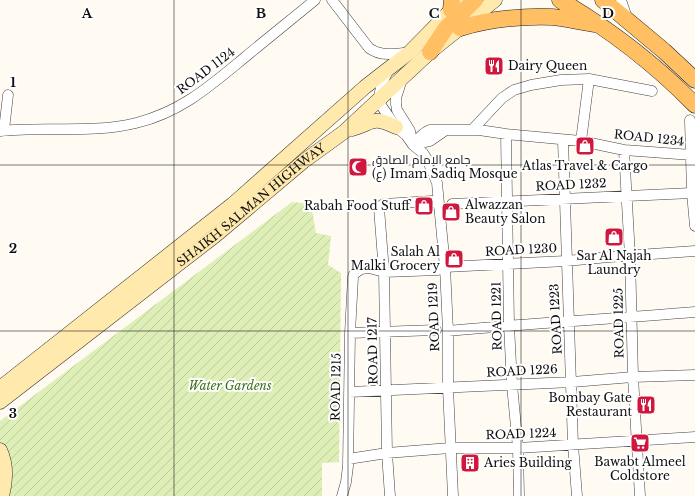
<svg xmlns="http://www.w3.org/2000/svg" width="695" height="496" font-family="'Libre Baskerville',Cairo,serif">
	<defs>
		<pattern id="garden-furrows" width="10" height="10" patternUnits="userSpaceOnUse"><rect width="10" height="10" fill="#ddefb6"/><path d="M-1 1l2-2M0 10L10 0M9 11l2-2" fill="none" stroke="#bccc9b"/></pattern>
	</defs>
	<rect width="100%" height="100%" fill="#fffaf2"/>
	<!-- garden -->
	<path fill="url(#garden-furrows)" d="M292,202L311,204L316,233L331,236L328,265L341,273L339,462L322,463V496H0V421Z"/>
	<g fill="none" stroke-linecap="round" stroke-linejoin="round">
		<!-- street casing -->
		<g stroke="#424242" stroke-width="11">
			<path id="street" d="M332,0L369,48C381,57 396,54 410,52
				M621,0L627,18
				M388,71L382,83L378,101L396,127L406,135L413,145L423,153L427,159L437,183L445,267L448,331V388L453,496
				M402,79L396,98V104L397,110L410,131L412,142
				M690,120L692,193L695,226
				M4,130L8,95
				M472,130L502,98L514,90L531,85L561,80L589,79L652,91
				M0,131C45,126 91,134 136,123C181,112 210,86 244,58C268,38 292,19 315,0
				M506,134L509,325L512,385L518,448L519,496
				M563,140L573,445L577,496
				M581,141L589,79
				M413,145C418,139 422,133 430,130H479L506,134L581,141L624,150L692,155
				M413,145L430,141L446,130
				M624,150L630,256L633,377L640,496
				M452,204L692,193
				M448,331C530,323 613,319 695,312
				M350,333L436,330
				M349,392L572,382L633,377L695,375
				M348,459L387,453L450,448H518L695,437
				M342,496L346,482L348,466L350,333L353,277L354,274L361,269L369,268L384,272L438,270L445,267L566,261L609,257L695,251
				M390,496L387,453L384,272L379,208L382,205L384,204L432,201L438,204L439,207"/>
		</g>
		<!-- secondary casing -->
		<g stroke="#313131" stroke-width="15">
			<g id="secondary">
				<path d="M352,129C374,123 371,115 396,127"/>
				<path d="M0,388L233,204L365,87L410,52L461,0"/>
				<path id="s1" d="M0,402L216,235L304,161L344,132L430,52L495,0"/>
				<path d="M0,450C7,465 6,481 2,496"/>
			</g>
		</g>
		<!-- primary casing -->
		<g stroke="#202020" stroke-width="17">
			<path id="primary" d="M560,0C609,29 655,64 695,105
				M603,0L664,51L695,80
				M451,10L452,0
				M460,28C490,19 521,16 552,17C566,18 581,22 595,24
				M430,52L446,28L475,0"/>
		</g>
		<!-- street -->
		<use href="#street" stroke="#fff" stroke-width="10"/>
		<!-- secondary -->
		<use href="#secondary" stroke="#ffe9ad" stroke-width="14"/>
		<!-- primary -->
		<use href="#primary" stroke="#ffbf62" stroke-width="16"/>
	</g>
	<!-- grid -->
	<path fill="none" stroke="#0f0f0f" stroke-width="1" stroke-opacity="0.55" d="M174,0V496M348,0V496M521,0V496M0,165H695M0,331H695"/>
	<!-- icons -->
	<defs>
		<g id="restaurant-square" transform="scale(1)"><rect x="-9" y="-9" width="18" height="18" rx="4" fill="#d0173d" stroke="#fff"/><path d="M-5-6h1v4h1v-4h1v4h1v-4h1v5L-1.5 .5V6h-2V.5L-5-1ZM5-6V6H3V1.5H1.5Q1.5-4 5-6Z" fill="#fff"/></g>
		<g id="shop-square" transform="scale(1)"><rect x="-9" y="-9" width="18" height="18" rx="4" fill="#d0173d" stroke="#fff"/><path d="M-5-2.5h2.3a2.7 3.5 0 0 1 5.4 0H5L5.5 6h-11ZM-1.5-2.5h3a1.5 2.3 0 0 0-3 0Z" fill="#fff"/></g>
		<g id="mosque-square" transform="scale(1)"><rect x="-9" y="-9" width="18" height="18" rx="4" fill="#d0173d" stroke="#fff"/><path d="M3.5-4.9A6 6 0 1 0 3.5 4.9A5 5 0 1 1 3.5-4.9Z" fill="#fff"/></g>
		<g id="supermarket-square" transform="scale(1)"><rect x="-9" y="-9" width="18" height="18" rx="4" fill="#d0173d" stroke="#fff"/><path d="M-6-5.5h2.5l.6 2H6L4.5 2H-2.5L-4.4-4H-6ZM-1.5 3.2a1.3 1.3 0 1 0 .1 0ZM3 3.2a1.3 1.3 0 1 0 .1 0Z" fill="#fff"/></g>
		<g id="building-square" transform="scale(1)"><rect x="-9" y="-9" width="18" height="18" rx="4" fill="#d0173d" stroke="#fff"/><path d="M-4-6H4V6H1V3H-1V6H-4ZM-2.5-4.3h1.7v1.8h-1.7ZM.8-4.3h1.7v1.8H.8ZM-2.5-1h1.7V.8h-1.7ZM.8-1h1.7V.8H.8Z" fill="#fff"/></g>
	</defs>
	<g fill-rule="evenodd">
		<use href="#restaurant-square" x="494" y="66"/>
		<use href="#shop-square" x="585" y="146"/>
		<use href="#mosque-square" x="358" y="167"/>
		<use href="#shop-square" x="424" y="206"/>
		<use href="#shop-square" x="451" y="212"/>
		<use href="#shop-square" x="614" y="237"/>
		<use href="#shop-square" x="454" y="259"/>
		<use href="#restaurant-square" x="646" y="405"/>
		<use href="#supermarket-square" x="640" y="443"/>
		<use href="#building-square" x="470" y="463"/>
	</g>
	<g text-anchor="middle" stroke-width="4" stroke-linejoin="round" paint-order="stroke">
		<!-- poi labels -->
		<g font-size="12" fill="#0f0f0f" stroke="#fff" text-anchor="start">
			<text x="508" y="70">Dairy Queen</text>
			<text x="372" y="164">جامع الإمام الصادق<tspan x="372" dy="14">(ع) Imam Sadiq Mosque</tspan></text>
			<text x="585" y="170" text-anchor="middle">Atlas Travel &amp; Cargo</text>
			<text x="465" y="209">Alwazzan<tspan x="465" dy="14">Beauty Salon</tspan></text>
			<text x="410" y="210" text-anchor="end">Rabah Food Stuff</text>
			<text x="440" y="256" text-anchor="end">Salah Al<tspan x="440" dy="14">Malki Grocery</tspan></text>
			<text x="614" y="260" text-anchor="middle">Sar Al Najah<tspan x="614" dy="14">Laundry</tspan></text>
			<text x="632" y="402" text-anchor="end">Bombay Gate<tspan x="632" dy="14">Restaurant</tspan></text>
			<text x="640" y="466" text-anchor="middle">Bawabt Almeel<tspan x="640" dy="14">Coldstore</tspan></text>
			<text x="484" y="467">Aries Building</text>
		</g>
		<!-- street labels -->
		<g font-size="12" fill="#0f0f0f" stroke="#fff">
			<text transform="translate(206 71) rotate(-37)" y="4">ROAD 1124</text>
			<text transform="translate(649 138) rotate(6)" y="4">ROAD 1234</text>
			<text transform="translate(571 185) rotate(-3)" y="4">ROAD 1232</text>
			<text dy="4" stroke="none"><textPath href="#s1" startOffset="319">SHAIKH SALMAN HIGHWAY</textPath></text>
			<text transform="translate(521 250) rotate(-3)" y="4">ROAD 1230</text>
			<text transform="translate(497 316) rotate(-91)" y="4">ROAD 1221</text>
			<text transform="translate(434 317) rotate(-92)" y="4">ROAD 1219</text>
			<text transform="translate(556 319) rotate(-93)" y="4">ROAD 1223</text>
			<text transform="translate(619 323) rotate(-91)" y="4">ROAD 1225</text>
			<text transform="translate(373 351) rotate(-91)" y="4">ROAD 1217</text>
			<text transform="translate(522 371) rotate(-3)" y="4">ROAD 1226</text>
			<text transform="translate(336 387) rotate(-89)" y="4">ROAD 1215</text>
			<text transform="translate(521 434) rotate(-2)" y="4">ROAD 1224</text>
		</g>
		<!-- park labels -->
		<g font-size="12" font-style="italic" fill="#386f17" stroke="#fff">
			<text x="230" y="390">Water Gardens</text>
		</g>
	</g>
	<g font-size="13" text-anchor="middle" font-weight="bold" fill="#0f0f0f" stroke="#fff" stroke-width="4" stroke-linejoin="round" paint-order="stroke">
		<text x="87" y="18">A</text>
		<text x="261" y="18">B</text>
		<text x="434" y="18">C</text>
		<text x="608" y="18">D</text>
		<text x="13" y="87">1</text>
		<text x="13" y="253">2</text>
		<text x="13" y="418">3</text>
	</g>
</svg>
